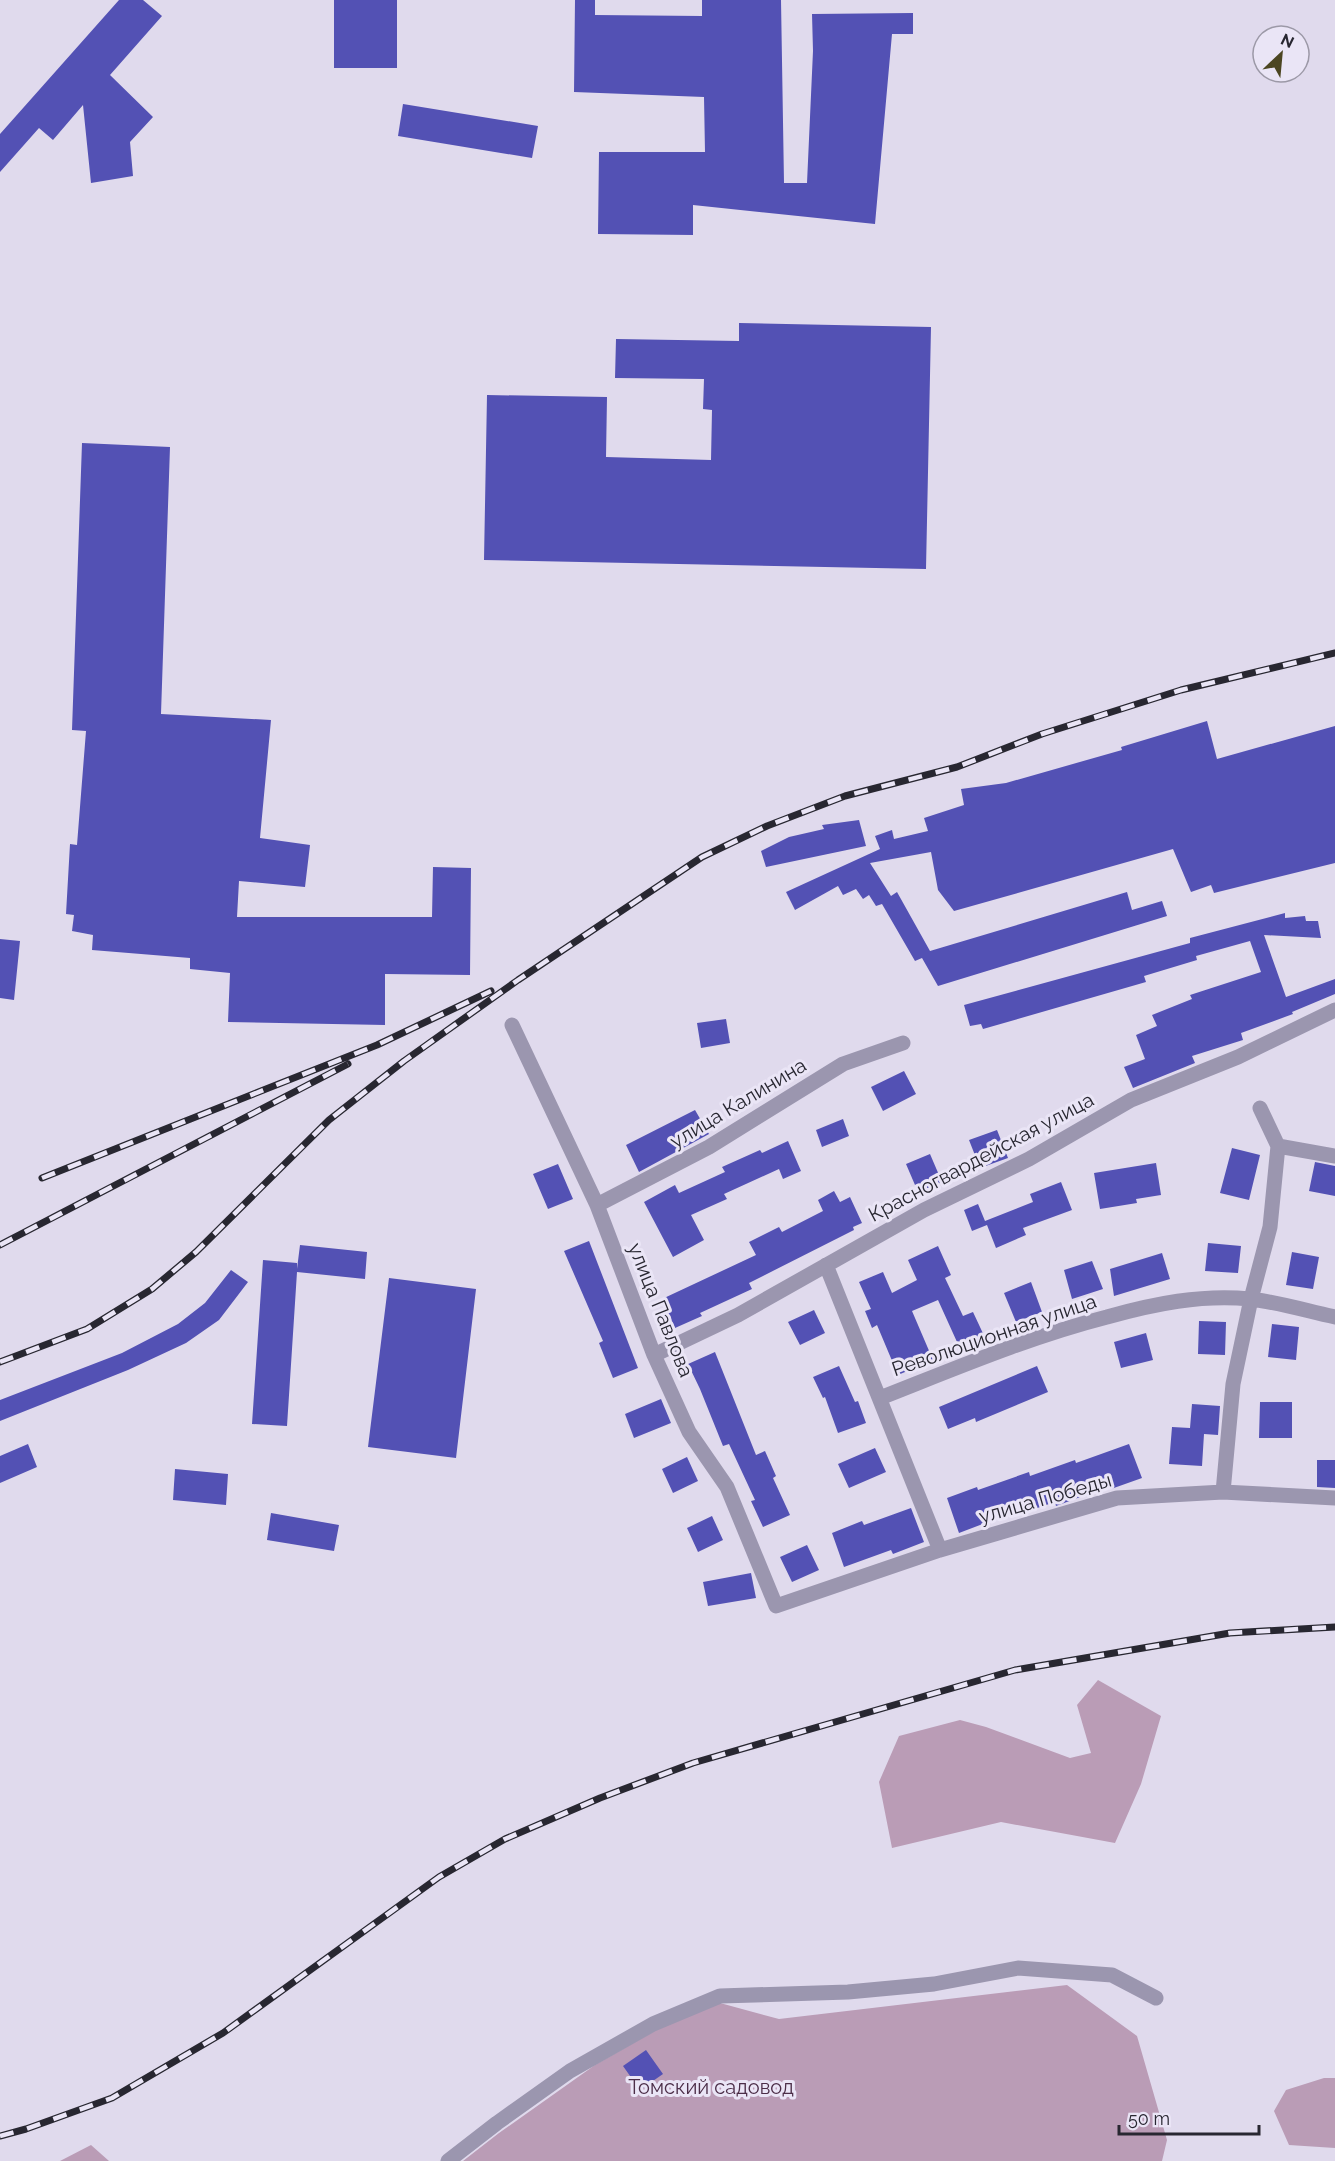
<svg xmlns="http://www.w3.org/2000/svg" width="1335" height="2161" font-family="Raleway,sans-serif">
	<rect width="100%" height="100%" fill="#e0daed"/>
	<!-- green -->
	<path fill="#ba9cb6" d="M1098,1680L1161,1716L1141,1784L1115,1843L1001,1822L892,1848L879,1782L899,1736L960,1720L986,1727L1070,1758L1091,1753L1077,1705Z
		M1067,1985L1137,2036L1167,2140L1162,2161H463L499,2133L595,2065L656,2030L720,2003L779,2019Z
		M1324,2078H1335V2148L1289,2145L1274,2111L1286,2090Z
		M91,2145L109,2161H60Z"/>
	<!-- building -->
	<path fill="#5351b4" d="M119,0H143L162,16L110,75L153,117L130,142L133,176L91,183L83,105L53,140L39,128L0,172V134Z
		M334,0H397V68H334Z
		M575,0H595V15L702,16V0H781L784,183H807L813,51L812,14L913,13V34H892L875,224L693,205V235L598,234L599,152H705L704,97L574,92Z
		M403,104L538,126L532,158L398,136Z
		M739,323L931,327L926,569L484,560L487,395L607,397L606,457L711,460L712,410L703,409L704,379L615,378L616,339L739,341Z
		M82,443L170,447L161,714L271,720L260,838L310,845L305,887L239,881L237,917H432L433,867L471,868L470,975L385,974V1025L228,1022L230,973L190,969V958L92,950L93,935L72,931L74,915L66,914L70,844L77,845L86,731L72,730Z
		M1207,721L1217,759L1335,726V863L1214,893L1211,885L1191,892L1173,849L954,911L938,890L931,852L870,863L891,896L897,892L930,951L1127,892L1132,910L1162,901L1167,916L938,986L922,958L915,961L882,904L876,906L869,895L863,899L856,889L843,895L838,886L795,910L786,892L880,849L875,836L892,830L894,839L928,831L924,818L964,805L961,789L1006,783L1122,750L1121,747Z
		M859,820L866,846L766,867L761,851L789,837L824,829L822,825Z
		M1285,913V918L1305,916L1306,921H1318L1321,938L1264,935L1286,997L1335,979V994L1292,1012L1293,1014L1241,1033L1243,1040L1192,1056L1195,1063L1133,1088L1124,1067L1145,1059L1136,1035L1157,1026L1152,1015L1192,999L1190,995L1261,972L1250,941L1196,956L1197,960L1144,976L1146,982L983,1029L981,1024L970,1026L964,1005L1190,943V938Z
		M0,939L20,941L14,1000L0,998Z
		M726,1019L730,1043L701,1048L697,1023Z
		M904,1071L916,1094L883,1111L871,1087Z
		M695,1110L709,1134L639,1172L626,1145Z
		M843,1119L849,1136L822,1147L816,1130Z
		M997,1130L1008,1158L980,1168L969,1140Z
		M788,1141L801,1171L783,1179L779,1169L724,1194L727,1199L691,1215L704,1240L673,1257L644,1202L675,1185L679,1193L725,1172L722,1167L760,1150L762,1153Z
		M1232,1148L1260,1155L1249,1200L1220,1193Z
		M930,1154L942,1182L918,1192L906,1164Z
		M1315,1162L1335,1166V1196L1309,1191Z
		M1156,1163L1161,1195L1136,1199L1137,1203L1100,1209L1094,1173Z
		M558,1164L573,1199L548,1209L533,1174Z
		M1061,1182L1072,1210L1023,1228L1026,1235L996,1248L987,1225L972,1231L964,1210L978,1204L985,1221L1033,1202L1030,1194Z
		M834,1191L840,1202L850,1197L862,1223L853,1227L854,1230L749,1283L752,1289L700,1313L702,1316L675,1328L662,1299L756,1255L749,1242L779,1227L782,1232L823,1211L818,1200Z
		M589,1241L638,1368L613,1378L599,1343L603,1341L564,1251Z
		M1208,1243L1241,1246L1238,1273L1205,1271Z
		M300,1245L367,1252L365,1279L297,1272L287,1426L252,1424L263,1260L297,1263V1269Z
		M938,1246L951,1275L945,1278L963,1316L973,1312L987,1342L962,1353L938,1300L912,1311L933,1360L898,1375L877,1325L872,1328L865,1311L871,1309L859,1282L883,1272L892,1293L917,1280L908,1260Z
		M1292,1252L1319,1257L1313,1289L1286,1285Z
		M1162,1253L1170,1279L1114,1296L1110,1269Z
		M1092,1261L1103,1289L1072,1299L1064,1270Z
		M231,1270L248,1282L219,1320L186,1343L128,1370L0,1421V1400L122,1353L178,1324L205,1303Z
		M389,1278L476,1289L456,1458L368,1447Z
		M1031,1282L1042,1312L1016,1322L1004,1293Z
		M814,1310L825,1333L800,1345L788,1322Z
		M1199,1321L1226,1322L1225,1355L1198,1354Z
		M1272,1324L1299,1327L1296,1360L1268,1357Z
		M1146,1333L1153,1360L1121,1368L1114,1342Z
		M715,1352L756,1455L765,1451L776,1476L773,1478L790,1515L763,1527L751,1501L755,1500L729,1444L723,1446L700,1389L688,1364Z
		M839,1366L855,1402L858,1401L866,1423L838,1433L825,1397L823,1398L813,1377Z
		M1037,1366L1048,1392L976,1422L975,1418L948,1429L939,1407Z
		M661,1399L671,1423L634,1438L625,1414Z
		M1260,1402H1292V1438H1259Z
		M1192,1404L1220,1406L1218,1435L1204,1434L1202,1466L1169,1464L1172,1427L1190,1428Z
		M28,1444L37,1467L0,1483V1456Z
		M1129,1444L1142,1478L1111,1489L1110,1486L1056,1506L1055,1502L1011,1517L1009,1514L959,1533L947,1498L977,1487L978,1490L1029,1472L1030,1476L1075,1460L1076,1463Z
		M875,1448L886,1472L849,1488L838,1464Z
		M687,1457L698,1481L673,1493L662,1469Z
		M1317,1460H1335V1488L1317,1487Z
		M175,1469L228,1474L226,1505L173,1500Z
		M911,1508L924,1542L893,1554L891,1550L844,1567L832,1533L862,1521L864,1525Z
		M271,1513L339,1525L334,1551L267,1540Z
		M712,1516L723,1540L698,1552L687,1528Z
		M807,1545L819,1570L792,1582L780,1557Z
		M751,1573L756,1598L708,1606L703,1582Z
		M646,2050L663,2074L640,2090L623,2066Z"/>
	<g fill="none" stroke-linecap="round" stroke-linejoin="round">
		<!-- minor -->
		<path stroke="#9b96af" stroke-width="15" d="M512,1025L597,1205L654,1355L689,1432L727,1487L776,1606L940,1550L1117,1498L1223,1492L1335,1498
			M1278,1146L1335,1156
			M597,1205L709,1147L843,1064L903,1043
			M826,1265L940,1550
			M654,1355L738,1315L924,1210L1029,1159L1131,1100L1238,1057L1335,1010
			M880,1398C954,1369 1029,1337 1107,1317C1153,1304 1202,1294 1250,1299C1278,1302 1307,1311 1335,1317
			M1223,1492L1233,1384L1251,1299L1270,1227L1278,1146L1260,1108
			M448,2161L497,2123L570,2071L653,2024L720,1996L848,1992L934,1984L1018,1968L1112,1975L1156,1998"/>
		<!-- rail casing -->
		<g stroke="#282731" stroke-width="7">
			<path id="rail" d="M42,1178L377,1045L491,991
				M0,1245L348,1064
				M0,1362L87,1329L152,1289L196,1252L329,1120L404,1061L518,980L702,857L767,826L845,796L957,767L1042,734L1181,690L1335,653
				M0,2136L26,2129L112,2098L223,2033L439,1877L505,1839L600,1798L693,1763L1015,1670L1230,1633L1335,1627"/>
		</g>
		<!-- rail -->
		<use href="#rail" stroke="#eae5f6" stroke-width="4.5" stroke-dasharray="14" stroke-linecap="butt"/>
	</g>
	<g text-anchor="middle" stroke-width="6" stroke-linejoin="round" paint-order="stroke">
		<!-- street labels -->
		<g font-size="20" fill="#282731" stroke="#eae5f6">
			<text transform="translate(738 1103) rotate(-31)" y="7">улица Калинина</text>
			<text transform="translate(981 1157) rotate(-28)" y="7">Красногвардейская улица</text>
			<text transform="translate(661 1310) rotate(68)" y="7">улица Павлова</text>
			<text transform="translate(994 1335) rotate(-19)" y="7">Революционная улица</text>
			<text transform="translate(1045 1498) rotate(-16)" y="7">улица Победы</text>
		</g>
		<!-- park labels -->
		<g font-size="20" fill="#4c2e48" stroke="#eae5f6">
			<text x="711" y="2094">Томский садовод</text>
		</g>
	</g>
	<!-- north arrow -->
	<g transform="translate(1281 54) rotate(26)"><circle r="28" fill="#eae5f6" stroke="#9c99a7" stroke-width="1.5"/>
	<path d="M0-4.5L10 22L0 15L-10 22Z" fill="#4c4622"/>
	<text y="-9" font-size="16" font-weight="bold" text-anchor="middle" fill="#282731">N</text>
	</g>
	<!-- scale -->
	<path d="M1119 2125v9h140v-9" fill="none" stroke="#282731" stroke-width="3"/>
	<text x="1128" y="2125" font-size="18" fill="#282731" stroke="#eae5f6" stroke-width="4.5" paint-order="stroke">50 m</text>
</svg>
